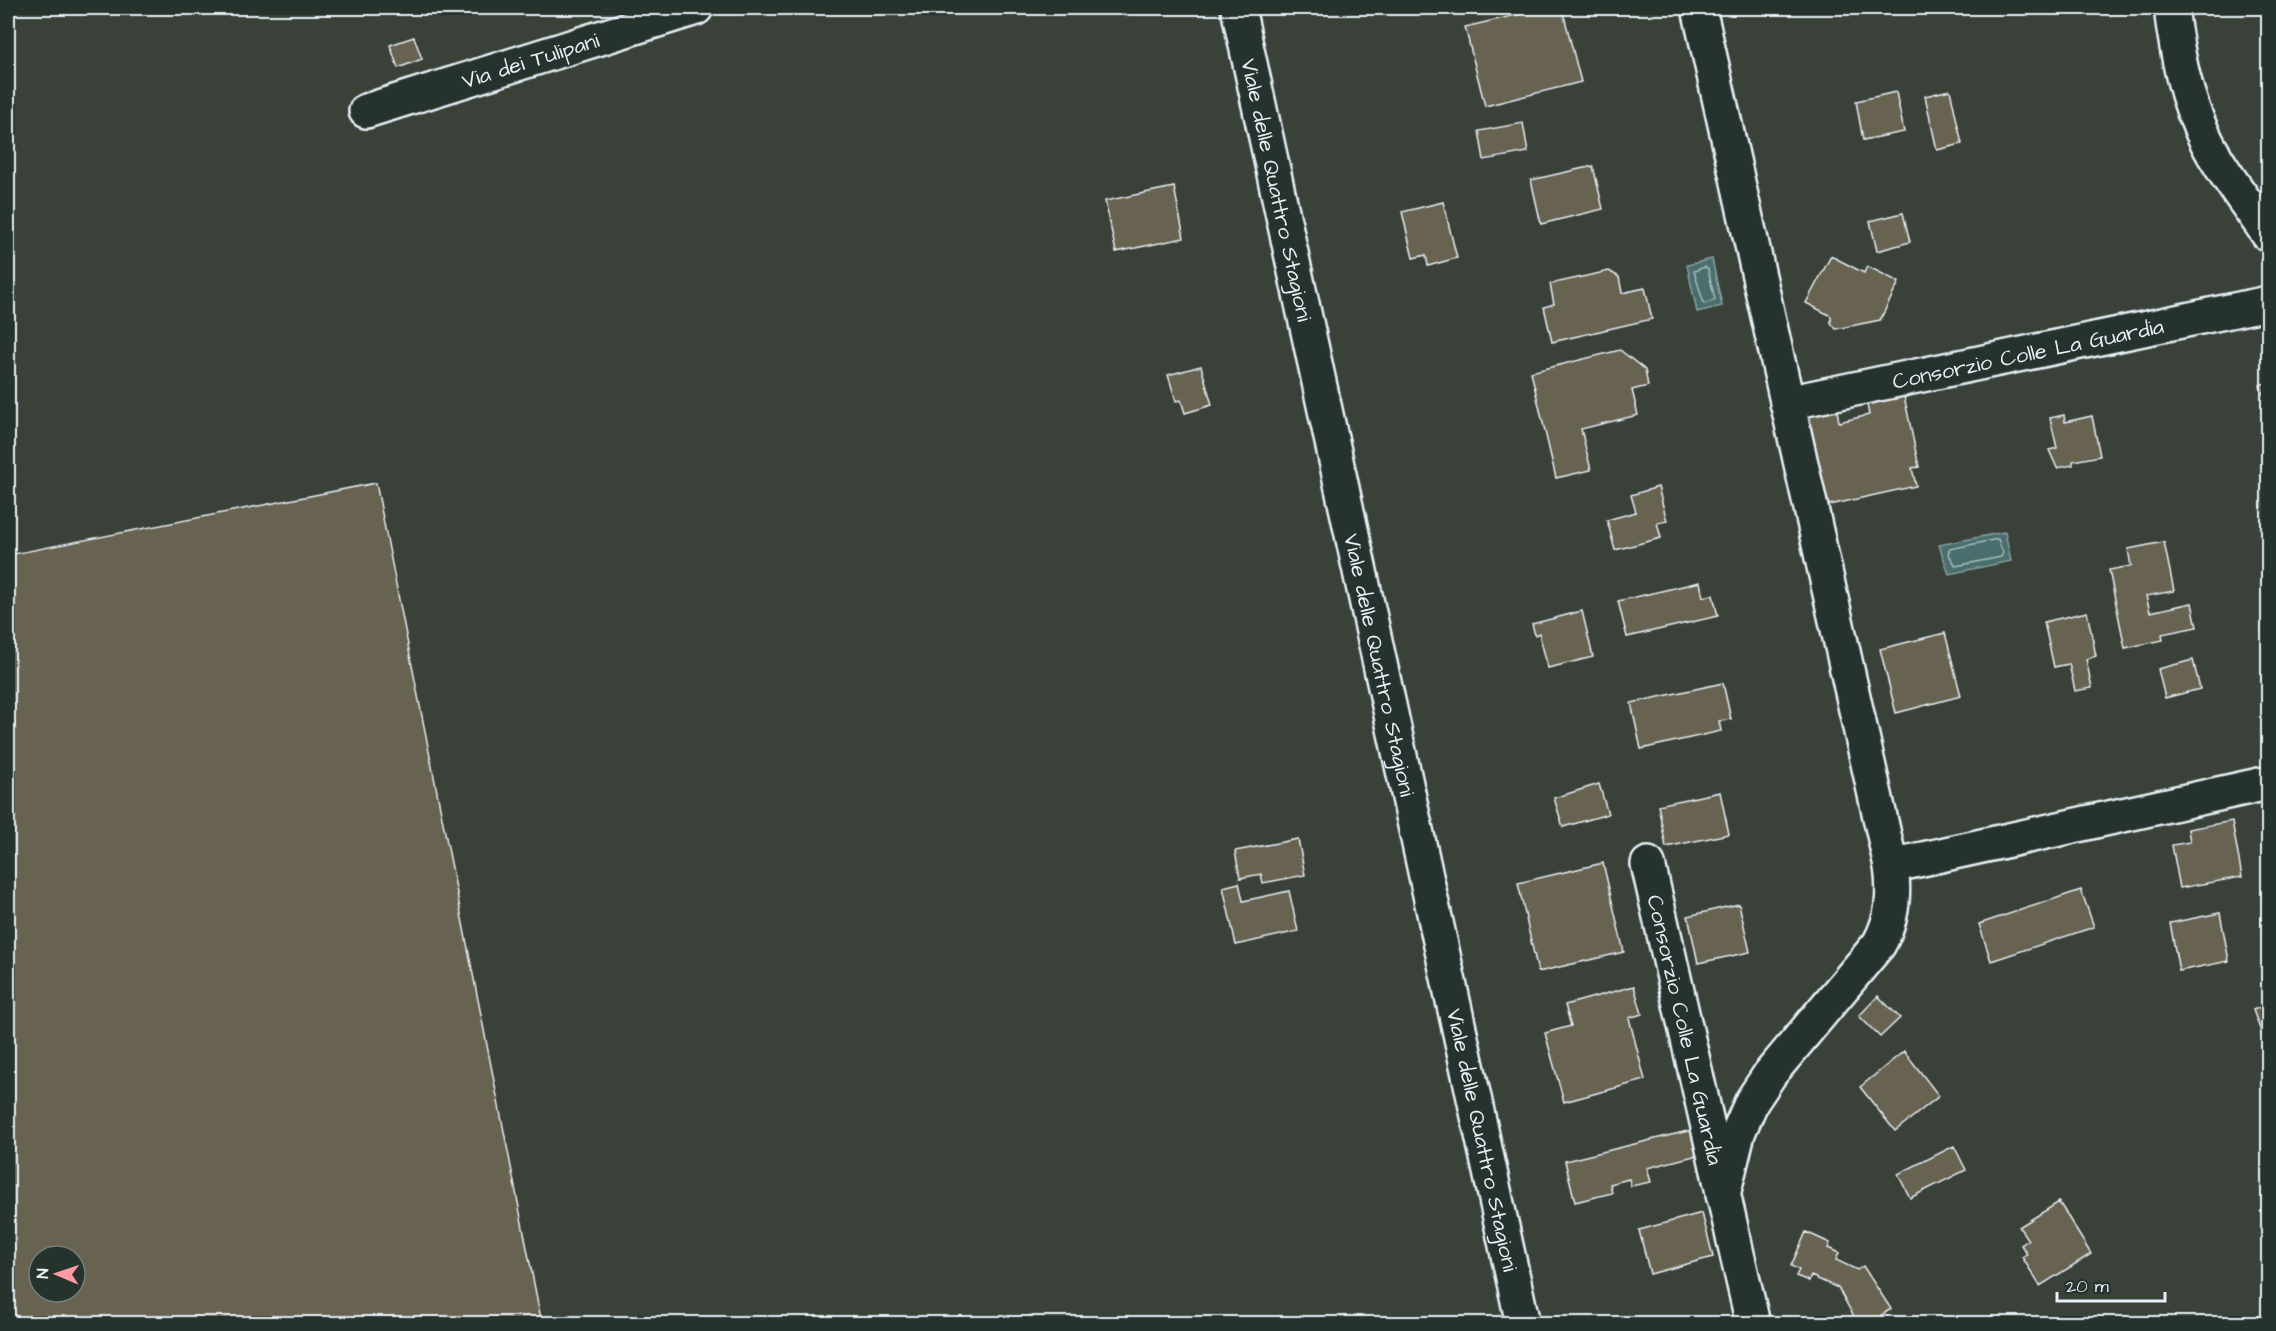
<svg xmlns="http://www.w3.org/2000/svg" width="2276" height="1331" font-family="'Architects Daughter',sans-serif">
	<rect width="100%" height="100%" fill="#3a4138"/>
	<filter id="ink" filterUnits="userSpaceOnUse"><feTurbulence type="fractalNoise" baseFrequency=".0167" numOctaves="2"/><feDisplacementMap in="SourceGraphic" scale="12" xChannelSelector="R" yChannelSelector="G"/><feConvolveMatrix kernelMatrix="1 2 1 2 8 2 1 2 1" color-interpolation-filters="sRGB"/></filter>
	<g filter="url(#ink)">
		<!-- water -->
		<path fill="#496e6d" stroke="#89a2a5" stroke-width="1.5" d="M1712,259L1722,306L1697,312L1687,265Z
			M2005,532L2011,561L1949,574L1939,545Z"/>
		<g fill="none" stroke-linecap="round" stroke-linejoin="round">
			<!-- shore -->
			<path stroke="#a8bdc0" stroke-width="1.5" d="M1705,267L1708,269L1715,300L1704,304L1694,271Z
				M1998,539L2003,553L2001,557L1956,566L1948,553L1950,549Z"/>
		</g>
		<!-- building -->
		<path fill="#686251" stroke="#e8f1f8" stroke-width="1.5" fill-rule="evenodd" d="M1546,8H1562L1581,82L1485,106L1465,27Z
			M414,37L422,59L398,68L390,45Z
			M1950,90L1962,144L1937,150L1925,96Z
			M1896,92L1904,132L1863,140L1856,101Z
			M1523,123L1528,152L1484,160L1479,131Z
			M1593,166L1603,209L1541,224L1531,180Z
			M1174,187L1184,238L1116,252L1105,201Z
			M1443,202L1457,258L1428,266L1426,255L1413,258L1402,212Z
			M1903,213L1910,242L1877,251L1870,221Z
			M1831,256L1864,273L1867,266L1899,282L1880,320L1836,329L1831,323V316L1806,303Z
			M1609,271L1619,277L1622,293L1645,288L1652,319L1552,342L1544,307L1554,304L1550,284Z
			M1620,350L1645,370L1648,386L1632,390L1638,415L1581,429L1591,470L1556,478L1531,372Z
			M1201,366L1212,405L1185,413L1181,400L1176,401L1168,375Z
			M2268,382V408L2260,385Z
			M1903,391L1919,467L1912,468L1916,486L1825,506L1806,409L1836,403L1839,422L1869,415L1866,399Z
			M2064,415L2065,422L2092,416L2100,456L2073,461V465L2057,468L2049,450L2057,448L2050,418Z
			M376,483L542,1324H8V555ZM39,1256H75V1292H39Z
			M1658,487L1667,521L1657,523L1661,538L1615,550L1607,520L1636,512L1631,495Z
			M2164,542L2174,591L2146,596L2150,612L2192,603L2197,627L2162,634L2163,640L2125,648L2109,570L2131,566L2128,549Z
			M1700,582L1703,597L1713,595L1718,616L1627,637L1618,601Z
			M1582,611L1593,657L1548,668L1539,633L1535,635L1532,624Z
			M2087,612L2096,656L2086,659L2092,688L2075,691L2069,664L2054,667L2044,622Z
			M1945,633L1961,696L1896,713L1880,649Z
			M2193,660L2200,689L2165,698L2158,669Z
			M1723,683L1731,719L1719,721L1721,731L1641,749L1631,703Z
			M1599,784L1608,814L1563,827L1554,798Z
			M1720,792L1729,834L1666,847L1658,805Z
			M2232,821L2242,877L2180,888L2172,845L2190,842L2188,829Z
			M1298,839L1305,875L1263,883L1261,874L1240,878L1235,851Z
			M1603,863L1624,952L1538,972L1518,883Z
			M1239,883L1243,901L1289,891L1298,931L1236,945L1223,887Z
			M2081,890L2094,927L1991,961L1979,924Z
			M1739,904L1750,952L1698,963L1688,916Z
			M2220,913L2229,961L2179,971L2170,923Z
			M1634,986L1642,1014L1629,1018L1645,1080L1564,1102L1545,1033L1571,1026L1565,1005Z
			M1878,996L1900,1018L1880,1037L1859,1016Z
			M2268,1004V1051L2253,1010Z
			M1904,1051L1939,1096L1895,1131L1860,1087Z
			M1692,1130L1698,1155L1647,1168L1651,1182L1631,1186L1629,1179L1610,1184L1612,1193L1575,1202L1565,1161Z
			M1954,1146L1966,1170L1910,1198L1898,1174Z
			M2059,1202L2091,1254L2040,1286L2022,1257L2027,1254L2021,1245L2028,1240L2019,1227Z
			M1702,1213L1713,1257L1650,1274L1639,1230Z
			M1806,1232L1830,1243L1828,1248L1839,1253L1836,1260L1857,1270L1863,1266L1891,1309L1880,1316L1885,1324H1856L1857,1322L1838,1288L1811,1276L1809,1281L1796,1276L1799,1270L1791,1266Z"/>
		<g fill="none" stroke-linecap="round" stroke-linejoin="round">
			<!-- minor casing -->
			<g stroke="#e8f1f8" stroke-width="38">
				<g id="minor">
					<path id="s1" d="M1238,8L1523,1324"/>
					<path d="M1699,8L1891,866C1895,894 1893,919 1879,944L1770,1074L1752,1101L1738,1133L1723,1195"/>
					<path d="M2171,8C2177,54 2185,99 2207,142C2223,174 2248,204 2268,234"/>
					<path id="s2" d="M366,111L696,8"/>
					<path id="s3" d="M1787,403L2268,303"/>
					<path id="s4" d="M1648,864L1753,1324"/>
					<path d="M1891,866L2268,783"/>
				</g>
			</g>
			<!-- minor -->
			<use href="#minor" stroke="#26332d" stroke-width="33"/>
		</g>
	</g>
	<g text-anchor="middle" stroke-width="4.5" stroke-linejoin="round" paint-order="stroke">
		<!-- street labels -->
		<g font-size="22" fill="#e8f1f8" stroke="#26332d">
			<text dy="8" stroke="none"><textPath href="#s2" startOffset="172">Via dei Tulipani</textPath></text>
			<text dy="8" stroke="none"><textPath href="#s1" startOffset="186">Viale delle Quattro Stagioni</textPath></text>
			<text dy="8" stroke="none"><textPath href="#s3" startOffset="246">Consorzio Colle La Guardia</textPath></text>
			<text dy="8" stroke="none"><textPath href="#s1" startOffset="672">Viale delle Quattro Stagioni</textPath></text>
			<text dy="8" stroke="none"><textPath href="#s4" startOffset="170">Consorzio Colle La Guardia</textPath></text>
			<text dy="8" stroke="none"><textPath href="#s1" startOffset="1158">Viale delle Quattro Stagioni</textPath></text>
		</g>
	</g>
	<!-- margin -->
	<rect width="2276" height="1331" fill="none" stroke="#26332d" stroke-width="30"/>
	<rect x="15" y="15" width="2246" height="1301" fill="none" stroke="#e8f1f8" stroke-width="2" filter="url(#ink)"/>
	<!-- north arrow -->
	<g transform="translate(57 1274) rotate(272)"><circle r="28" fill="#26332d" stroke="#747f7e" stroke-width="1.5"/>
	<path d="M0-4.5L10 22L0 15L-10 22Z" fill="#ff9aa2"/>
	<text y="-9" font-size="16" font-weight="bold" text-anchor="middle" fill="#e8f1f8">N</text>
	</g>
	<!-- scale -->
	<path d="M2057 1292v9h108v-9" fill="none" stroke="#e8f1f8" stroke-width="3"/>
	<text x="2066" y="1292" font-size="18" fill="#e8f1f8" stroke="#26332d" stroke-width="4.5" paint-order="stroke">20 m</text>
</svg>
